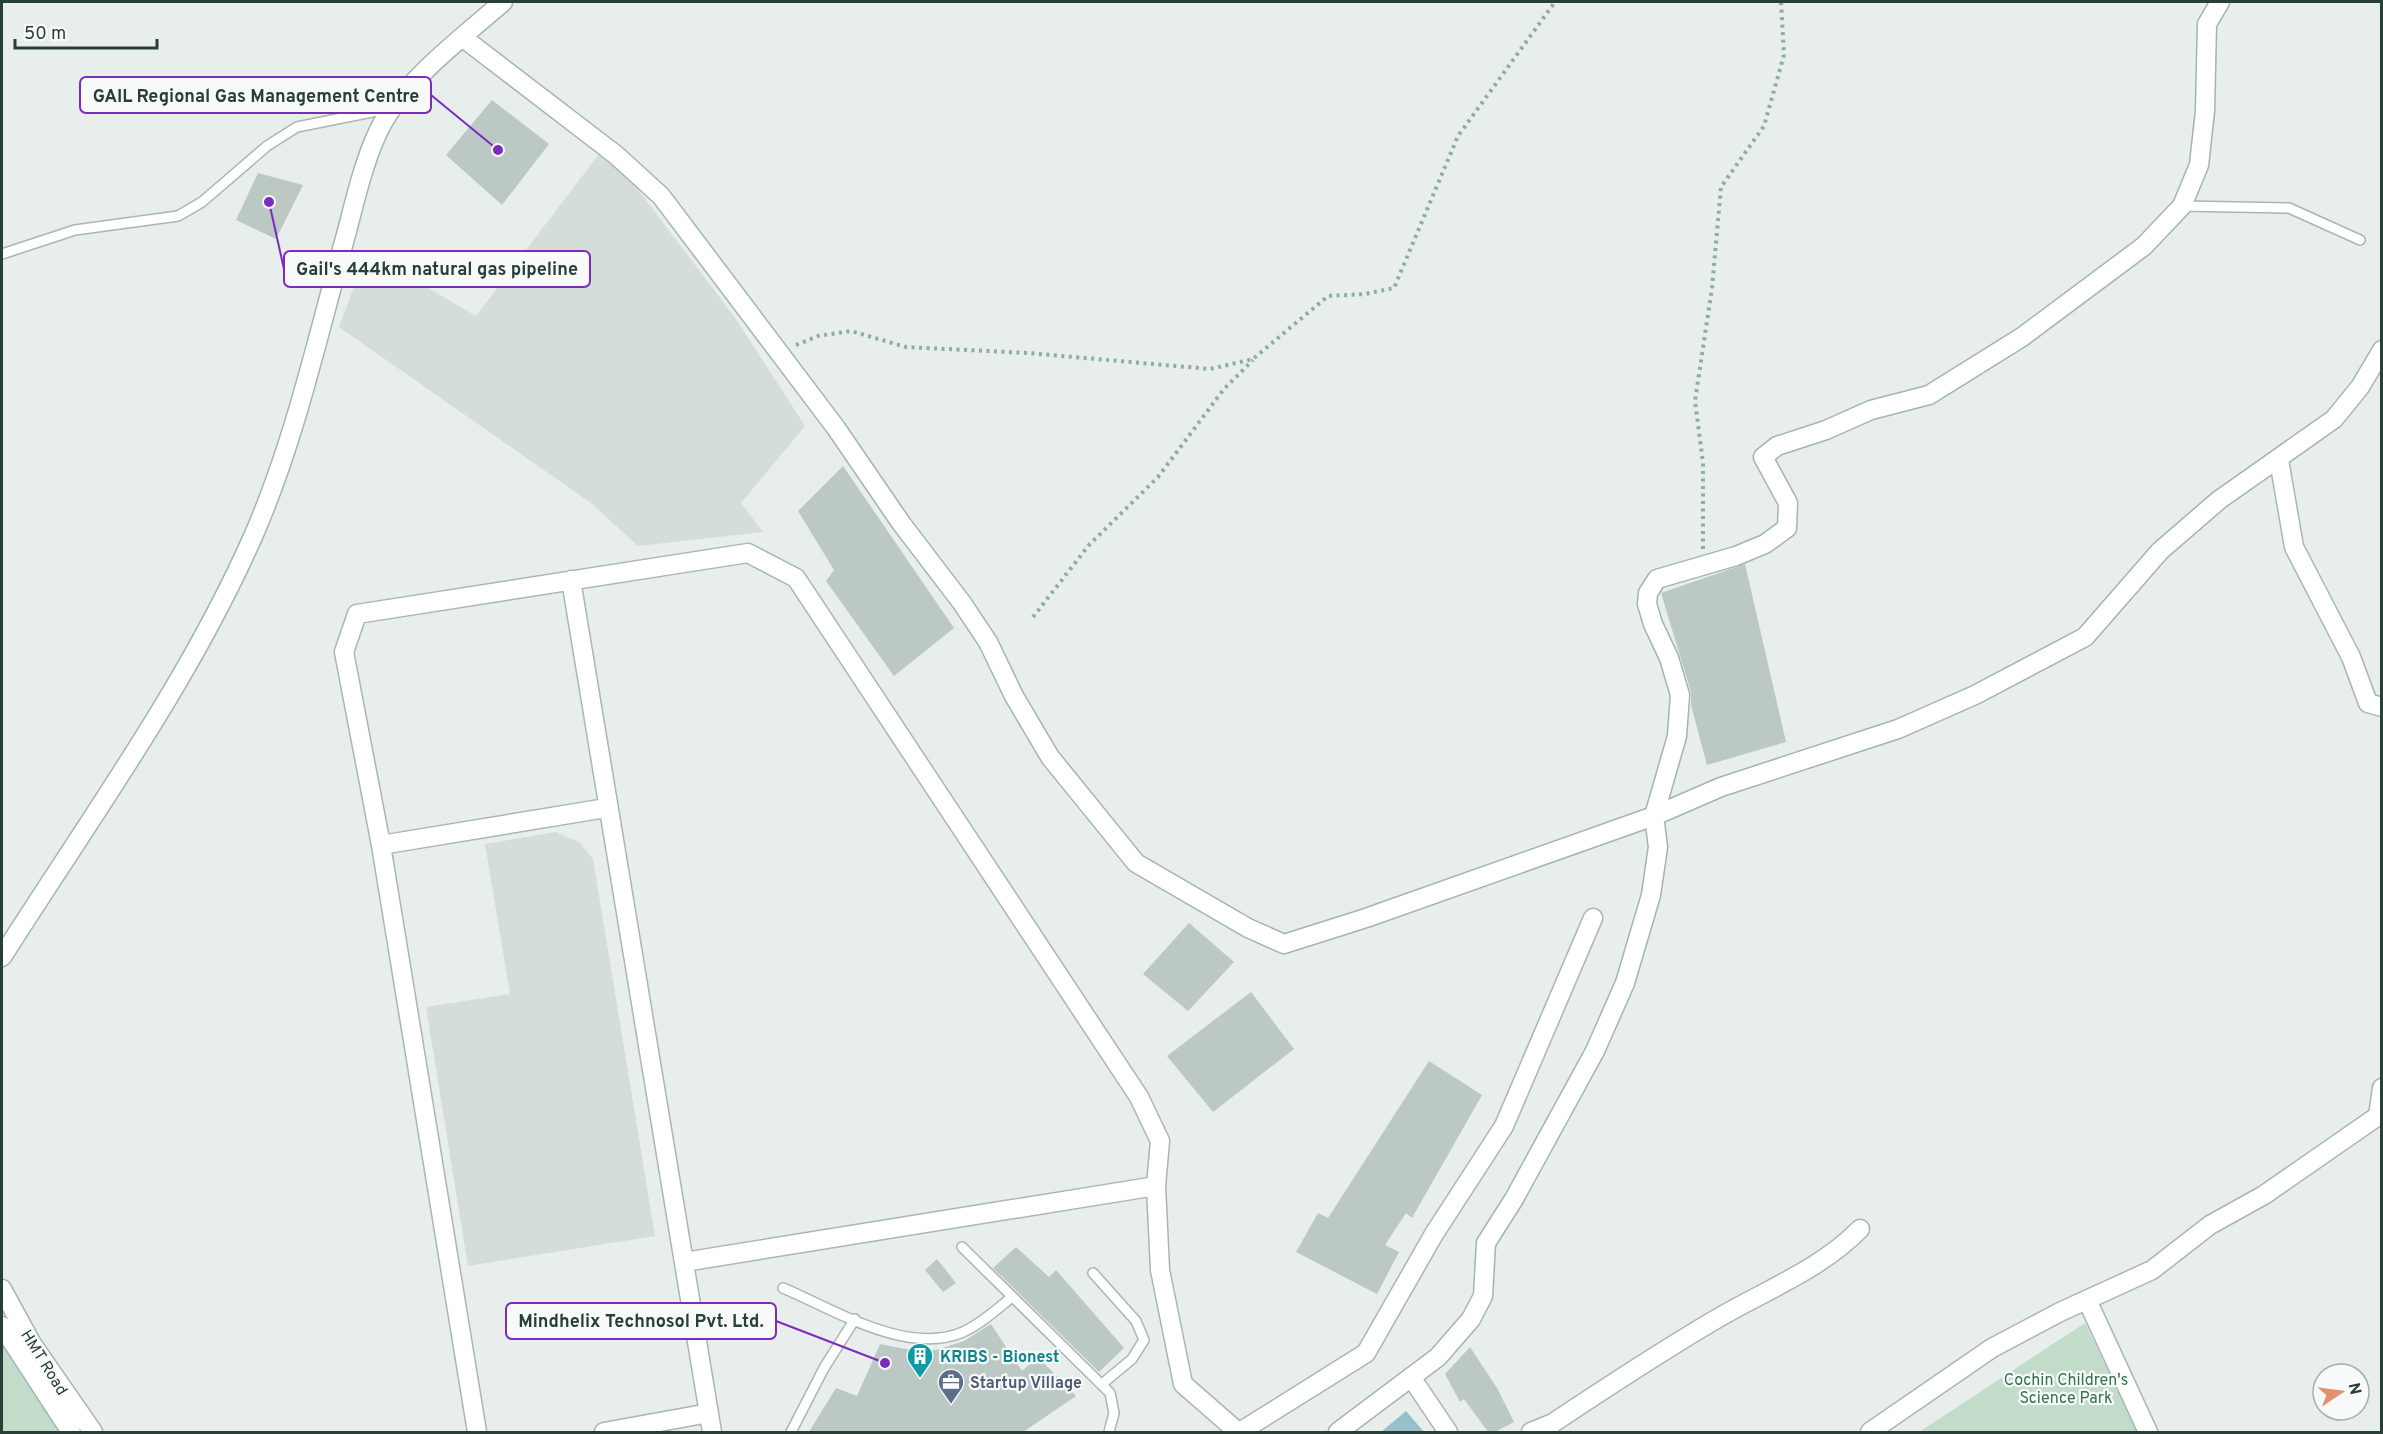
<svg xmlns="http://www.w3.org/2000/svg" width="2383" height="1434" font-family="Overpass,sans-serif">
	<rect width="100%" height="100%" fill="#e7eeeb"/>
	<!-- built -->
	<path fill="#d5ddda" d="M605,146L736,319L805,426L741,503L763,532L638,546L591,503L339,327L367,252L476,316Z
		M556,832L580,843L593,859L655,1236L468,1266L426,1007L510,994L485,844Z"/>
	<!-- green -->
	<path fill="#c2dcca" d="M2085,1323L2138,1432H1919Z
		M2,1338L63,1432H2Z"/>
	<!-- water -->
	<path fill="#96c1cb" d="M1406,1411L1424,1432H1381Z"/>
	<!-- building -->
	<path fill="#bcc8c4" d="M492,100L549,144L502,205L446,155Z
		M258,173L303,185L276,239L236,220Z
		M843,466L954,628L894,676L826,581L834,570L798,511Z
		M1745,564L1786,742L1707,765L1691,705V692L1661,593Z
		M1189,923L1234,962L1188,1011L1143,974Z
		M1251,992L1294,1049L1213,1112L1167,1056Z
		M1429,1061L1482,1095L1412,1218L1406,1213L1385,1245L1399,1252L1377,1294L1296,1252L1318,1213L1328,1218Z
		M1016,1247L1049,1277L1056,1270L1124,1348L1099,1372L993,1268Z
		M937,1259L956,1283L943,1292L925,1270Z
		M991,1324L1022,1371L1038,1357L1076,1396L1023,1432H809L836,1388L857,1396L880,1344L905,1349L936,1350L964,1341Z
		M1470,1347L1497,1388L1514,1422L1495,1432H1488L1464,1399L1460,1402L1445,1374Z"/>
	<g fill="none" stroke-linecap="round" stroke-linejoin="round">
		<!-- lane casing -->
		<g stroke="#aab6b2" stroke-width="12">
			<path id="lane" d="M2182,206L2289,208L2360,240
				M2,254L75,230L178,216L202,202L267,146L297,127L392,108
				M962,1247L1110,1393L1114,1413L1109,1432
				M1093,1273L1136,1321L1144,1340L1132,1359L1102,1384
				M783,1288C835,1310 907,1356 963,1332C981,1324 997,1309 1012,1297
				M791,1432L824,1368L855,1319"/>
		</g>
		<!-- street casing -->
		<g stroke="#aab6b2" stroke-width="21">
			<path id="street" d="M2279,460L2294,547L2351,657L2368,703L2382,707
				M571,580L712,1432
				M381,845L606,808
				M684,1262L1156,1186
				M2087,1300L2148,1432
				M1411,1377L1448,1432
				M477,1432L381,845L344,652L357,614L748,553L796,578L1139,1097L1160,1141L1156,1186L1160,1270L1183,1384L1238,1432
				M604,1432L709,1413
				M1240,1432L1366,1353L1434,1234L1504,1126L1593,918
				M1531,1432L1553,1423C1604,1389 1656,1355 1708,1324C1758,1293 1818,1272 1860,1229
				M1870,1432L1992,1348L2060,1312L2152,1270L2210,1225L2264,1195L2378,1116L2382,1088"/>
		</g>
		<!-- secondary casing -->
		<g stroke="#a3b5af" stroke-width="21">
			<path id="secondary" d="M462,37L616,155L661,196L836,428L901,523L962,603L988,642L1014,696L1050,757L1136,863L1248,928L1284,944L1366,918L1654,816L1721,787L1898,729L1975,695L2085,637L2160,551L2219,500L2334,419L2360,387L2382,350
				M2,957C90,818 189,683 255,532C295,439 317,339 344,242C354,206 362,166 378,132C399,85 464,36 503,2
				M2,1289L32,1344L93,1432
				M2,1326L71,1432
				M1338,1432L1438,1357L1471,1319L1483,1296L1486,1243L1514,1199L1595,1051L1625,983L1651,895L1658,847L1654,816L1677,736L1680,695L1669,658L1653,624L1647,604L1648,593L1657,579L1736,556L1765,544L1787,528L1788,503L1763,457L1777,446L1826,430L1871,410L1929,395L2022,337L2144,246L2182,206L2199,165L2205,111L2207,24L2220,2"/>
		</g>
		<!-- path -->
		<path stroke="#8bada4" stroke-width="4" stroke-dasharray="3 4.5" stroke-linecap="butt" d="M796,345L818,336L851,331L906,347L1028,353L1210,369L1253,359L1328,296L1365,294L1394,288L1458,136L1555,2
			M1703,549V463L1695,401L1712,288L1721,187L1764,126L1784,55L1781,2
			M1033,617L1089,545L1158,477L1224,389L1253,360"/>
		<!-- lane -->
		<use href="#lane" stroke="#fff" stroke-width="9"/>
		<!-- street -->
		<use href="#street" stroke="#fff" stroke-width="18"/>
		<!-- secondary -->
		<use href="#secondary" stroke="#fff" stroke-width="18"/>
	</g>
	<!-- icons -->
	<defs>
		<g id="building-pin" transform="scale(1.35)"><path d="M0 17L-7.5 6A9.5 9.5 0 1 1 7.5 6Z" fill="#0f9aa8" stroke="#f7faf9"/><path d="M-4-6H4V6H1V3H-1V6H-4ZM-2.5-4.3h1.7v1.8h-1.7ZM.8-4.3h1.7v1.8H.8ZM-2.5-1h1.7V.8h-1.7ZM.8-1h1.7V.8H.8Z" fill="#fff"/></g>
		<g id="office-pin" transform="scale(1.35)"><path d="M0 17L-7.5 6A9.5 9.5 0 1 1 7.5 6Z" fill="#5c6f8a" stroke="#f7faf9"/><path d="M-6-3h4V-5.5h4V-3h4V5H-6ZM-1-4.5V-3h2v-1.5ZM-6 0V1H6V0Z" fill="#fff"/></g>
	</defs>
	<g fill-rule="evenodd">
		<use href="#building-pin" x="920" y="1356"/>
		<use href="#office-pin" x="951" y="1382"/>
	</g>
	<g text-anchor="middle" stroke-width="4.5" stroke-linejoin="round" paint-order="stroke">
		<!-- culture labels -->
		<g font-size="16" font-weight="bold" fill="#0d838f" stroke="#f7faf9" text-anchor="start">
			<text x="940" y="1362">KRIBS - Bionest</text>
		</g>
		<!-- street labels -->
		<g font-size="16" fill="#273e39" stroke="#f7faf9">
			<text transform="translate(45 1362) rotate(58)" y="6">HMT Road</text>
		</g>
		<!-- park labels -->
		<g font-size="16" fill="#36704f" stroke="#f7faf9">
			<text x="2066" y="1385">Cochin Children's<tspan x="2066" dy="18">Science Park</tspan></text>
		</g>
		<!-- service labels -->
		<g font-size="16" font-weight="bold" fill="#4e5e75" stroke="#f7faf9" text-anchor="start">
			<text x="970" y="1388">Startup Village</text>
		</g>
	</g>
	<!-- callouts -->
	<path fill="none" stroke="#7b2cbf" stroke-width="2" d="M498 150L431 95M269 202L284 269M885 1363L776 1321"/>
	<g fill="#7b2cbf" stroke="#f7faf9" stroke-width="2">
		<circle cx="498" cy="150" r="6"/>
		<circle cx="269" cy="202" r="6"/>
		<circle cx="885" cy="1363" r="6"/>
	</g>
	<g fill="#f7faf9" stroke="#7b2cbf" stroke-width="2">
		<rect x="80" y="77" width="351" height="36" rx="6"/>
		<rect x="284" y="251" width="306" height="36" rx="6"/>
		<rect x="506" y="1303" width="270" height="36" rx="6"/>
	</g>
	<g font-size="18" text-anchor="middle" font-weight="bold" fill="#273e39">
		<text x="256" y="102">GAIL Regional Gas Management Centre</text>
		<text x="437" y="275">Gail's 444km natural gas pipeline</text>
		<text x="641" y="1327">Mindhelix Technosol Pvt. Ltd.</text>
	</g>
	<!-- border -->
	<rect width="2383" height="1434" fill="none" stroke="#273e39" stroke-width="6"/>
	<!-- north arrow -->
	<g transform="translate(2341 1392) rotate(77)"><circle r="28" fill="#f7faf9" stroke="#a4afac" stroke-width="1.5"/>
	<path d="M0-4.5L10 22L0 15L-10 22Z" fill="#e29070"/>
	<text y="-9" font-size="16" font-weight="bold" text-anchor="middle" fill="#273e39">N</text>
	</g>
	<!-- scale -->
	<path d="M15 39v9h142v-9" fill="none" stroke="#273e39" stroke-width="3"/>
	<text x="24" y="39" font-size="18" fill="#273e39" stroke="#f7faf9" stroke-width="4.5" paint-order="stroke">50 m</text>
</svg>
